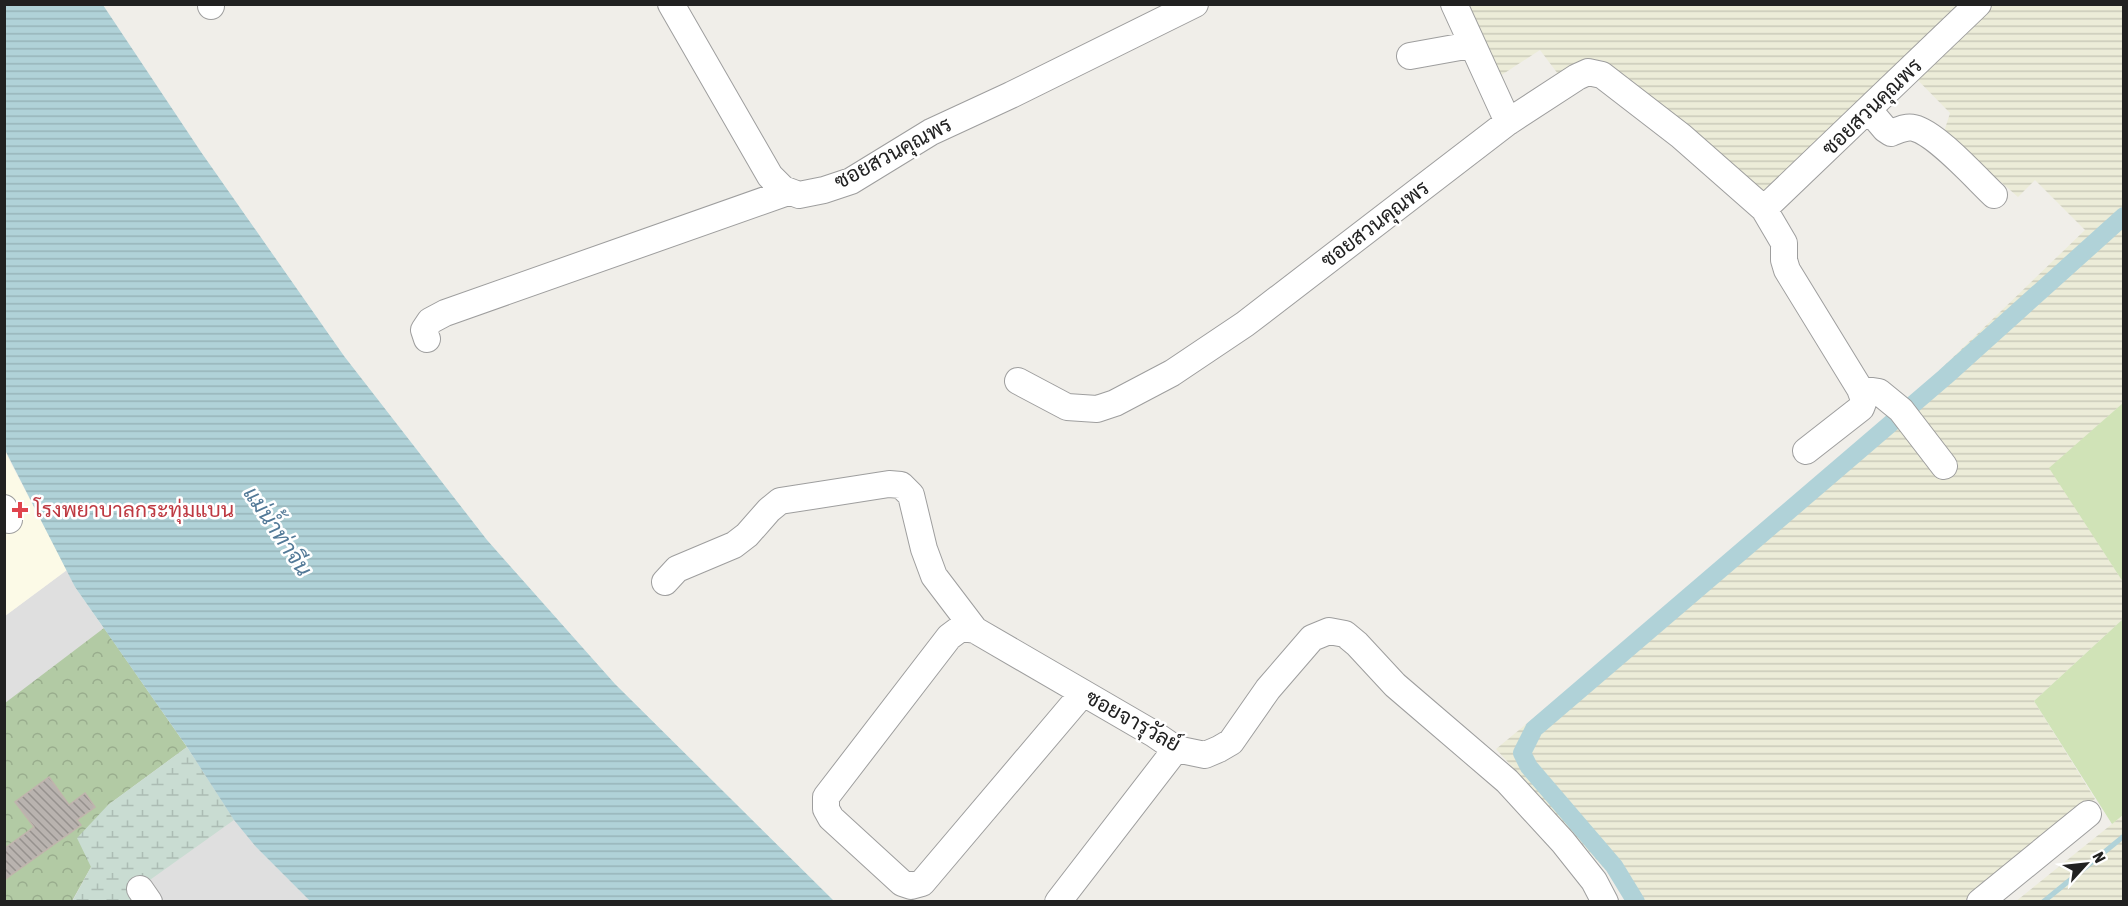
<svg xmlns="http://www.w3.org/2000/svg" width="2128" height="906" font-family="'Asap Condensed',Sarabun,sans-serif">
	<defs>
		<pattern id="farmland-rules" width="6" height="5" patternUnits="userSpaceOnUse" patternTransform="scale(1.5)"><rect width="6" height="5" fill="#ececd8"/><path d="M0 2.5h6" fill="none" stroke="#cacab9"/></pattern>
		<pattern id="forest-crowns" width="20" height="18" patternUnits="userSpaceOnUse" patternTransform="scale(1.5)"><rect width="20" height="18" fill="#b2caa4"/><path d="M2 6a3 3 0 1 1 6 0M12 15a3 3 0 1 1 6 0" fill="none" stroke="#99ad8d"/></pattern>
		<pattern id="wetland-marsh" width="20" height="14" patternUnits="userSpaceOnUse" patternTransform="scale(1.5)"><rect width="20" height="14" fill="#c9dcd2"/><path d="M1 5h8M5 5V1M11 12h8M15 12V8" fill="none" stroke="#acbcb4"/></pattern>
		<pattern id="water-rules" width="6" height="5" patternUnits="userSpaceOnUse" patternTransform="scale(1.5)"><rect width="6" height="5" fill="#b0d2d8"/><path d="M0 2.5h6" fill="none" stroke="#97b4b9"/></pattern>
		<pattern id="building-back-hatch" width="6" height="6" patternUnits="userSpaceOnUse" patternTransform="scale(1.5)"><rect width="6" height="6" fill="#b9b3af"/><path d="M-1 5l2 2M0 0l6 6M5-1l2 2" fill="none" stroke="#96918e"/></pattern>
	</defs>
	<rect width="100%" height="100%" fill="#f0eee9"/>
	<!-- residential -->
	<path fill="#dfdfdf" d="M67,570L75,587L256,847L310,901L5,902V616Z"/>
	<!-- education -->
	<path fill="#fcfae7" d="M4,450L67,570L5,616H4Z"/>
	<!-- farmland -->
	<path fill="url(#farmland-rules)" d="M1465,5H2123V403L2050,468L2123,582V619L2034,701L2095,799L1964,901H1634L1496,749L1895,420L1945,365L2085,230L2035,180L2018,197L1944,132L1950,113L1901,63L1775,186L1761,193L1753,188L1634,82L1602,60L1582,62L1558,74L1540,50L1497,78Z
		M2123,815V901L2015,902L2112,824Z"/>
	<!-- grass -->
	<path fill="#d0e3b7" d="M2123,403V582L2049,468Z
		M2123,619V815L2112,824L2034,701Z"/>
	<!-- forest -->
	<path fill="url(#forest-crowns)" d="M104,628L187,747L108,805L91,867L72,901L5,902V703Z"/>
	<!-- wetland -->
	<path fill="url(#wetland-marsh)" d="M187,747L234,820L133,892L138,901L72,902L91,867L77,838L108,805Z"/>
	<!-- water -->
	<path fill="url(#water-rules)" d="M5,4L103,5L201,152L344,356L487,540L615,684L834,901H310L256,847L234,820L187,747L75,587L5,450Z"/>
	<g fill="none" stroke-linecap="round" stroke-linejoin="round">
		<!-- stream -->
		<path stroke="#b0d2d8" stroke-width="5" d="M2043,902L2124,836"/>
		<!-- canal -->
		<path stroke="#b0d2d8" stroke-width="18" d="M1636,902L1614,866L1529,767L1522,753L1534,729L1945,377L2124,216"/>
	</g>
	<!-- building -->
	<path fill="url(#building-back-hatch)" stroke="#c0b4ad" stroke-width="1.5" d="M49,777L69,805L85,793L95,807L77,820L81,825L4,880V849L34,827L15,802Z"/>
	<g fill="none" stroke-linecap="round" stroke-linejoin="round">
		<!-- minor casing -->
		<g stroke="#9e9e9e" stroke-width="28">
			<path id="minor" d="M211,4V6
				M671,4L770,176L783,189L799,195L824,190L851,181L931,132L1011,95L1195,4
				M1454,4L1508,122
				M1410,56L1471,45
				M1869,110L1885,129L1891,133C1899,130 1906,126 1914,128C1936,133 1976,178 1994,195
				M1764,209L1978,4
				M427,339L424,330L430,321L445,313L788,192
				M1018,381L1067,407L1097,409L1115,403L1172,373L1245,324L1508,122L1577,77L1588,72L1602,75L1681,136L1764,209L1784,243V260L1787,270L1860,389L1864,400L1861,408L1806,451
				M1860,389L1879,392L1901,410L1944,466
				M4,508L9,520
				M665,582L677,569L734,545L747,535L769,510L780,501L889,484L901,485L911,495L924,549L934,576L975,630L1154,734L1176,749L1205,755L1219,749L1231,742L1268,689L1312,638L1329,631L1345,634L1357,644L1395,685L1507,781L1563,842L1594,881L1605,902
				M975,630L961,628L949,637L826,797V809L831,818L902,883L911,886L922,883L1083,693
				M140,889L149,902
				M1058,902L1176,749
				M1980,902L2088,814"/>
		</g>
		<!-- minor -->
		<use href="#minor" stroke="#fff" stroke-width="26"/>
	</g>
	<!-- markers -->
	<path fill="#e0444e" stroke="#fff" stroke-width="2" d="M17 501h6v6h6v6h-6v6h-6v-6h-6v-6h6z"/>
	<g text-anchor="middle" stroke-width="5" stroke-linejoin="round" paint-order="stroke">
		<!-- street labels -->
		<g font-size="21" fill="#212121" stroke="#fff">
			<text transform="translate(1872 107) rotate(-44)" y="7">ซอยสวนคุณพร</text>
			<text transform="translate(893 153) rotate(-28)" y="7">ซอยสวนคุณพร</text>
			<text transform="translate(1375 224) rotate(-37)" y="7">ซอยสวนคุณพร</text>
			<text transform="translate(1133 721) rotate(29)" y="7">ซอยจารุวัลย์</text>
		</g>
		<!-- health labels -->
		<g font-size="21" fill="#be3a42" stroke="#fff" text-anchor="start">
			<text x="34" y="517">โรงพยาบาลกระทุ่มแบน</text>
		</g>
		<!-- water labels -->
		<g font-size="22" font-style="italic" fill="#527997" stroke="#fff">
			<text transform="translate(278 531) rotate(56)" y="8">แม่น้ำท่าจีน</text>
		</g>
	</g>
	<!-- border -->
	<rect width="2128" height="906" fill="none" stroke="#212121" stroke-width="12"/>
	<!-- north arrow -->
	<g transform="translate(2086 864) rotate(63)" stroke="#ffffff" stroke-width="4.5" paint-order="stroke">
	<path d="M0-4.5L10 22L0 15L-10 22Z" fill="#212121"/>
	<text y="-9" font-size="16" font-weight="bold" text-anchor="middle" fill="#212121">N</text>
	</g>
</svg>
